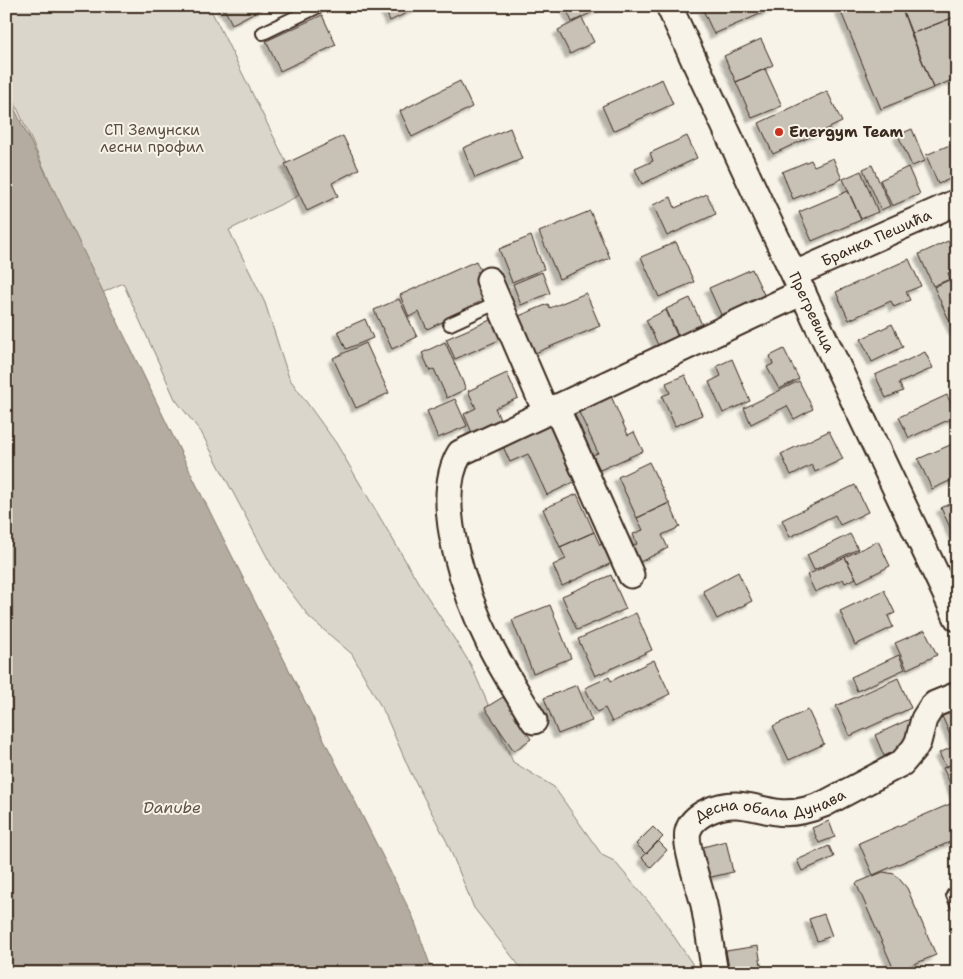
<svg xmlns="http://www.w3.org/2000/svg" width="963" height="979" font-family="'Shantell Sans',sans-serif">
	<defs>
		<filter id="shadow"><feDropShadow dx="-4.5" dy="4.5" stdDeviation="1" flood-color="#0004"/></filter>
	</defs>
	<rect width="100%" height="100%" fill="#f7f3e8"/>
	<filter id="ink" filterUnits="userSpaceOnUse"><feTurbulence type="fractalNoise" baseFrequency=".02" numOctaves="2"/><feDisplacementMap in="SourceGraphic" scale="10" xChannelSelector="R" yChannelSelector="G"/><feConvolveMatrix kernelMatrix="1 2 1 2 8 2 1 2 1" color-interpolation-filters="sRGB"/></filter>
	<g filter="url(#ink)">
		<!-- green -->
		<path fill="#dbd6cb" stroke="#8b8074" d="M6,6H209L302,194L229,230L265,303L289,378L336,443L418,582L471,665L513,762L554,787L602,855L614,861L659,914L695,968L660,973H525L474,908L447,842L410,771L385,714L352,654L310,618L274,570L201,432L175,399L123,283L100,294L6,83Z"/>
		<!-- water -->
		<path fill="#b4aca0" stroke="#84786c" d="M6,91L200,492L413,917L433,973H6Z"/>
		<!-- building -->
		<path fill="#c8c1b6" stroke="#3b2a1e" filter="url(#shadow)" d="M220,6H267L232,24L225,10L223,11Z
			M384,6H421L390,21Z
			M565,6H605L572,22Z
			M711,6H775L776,7L714,34L703,10Z
			M841,6H901L933,88L881,109L839,7Z
			M901,6H957V16L911,34Z
			M322,15L336,45L280,71L266,41Z
			M957,16V78L933,88L911,34Z
			M582,18L594,42L570,54L558,30Z
			M761,39L773,65L736,82L724,56Z
			M765,69L782,106L752,118L736,82Z
			M662,79L673,104L613,131L602,106Z
			M460,81L472,107L412,137L400,111Z
			M827,91L842,122L773,154L759,123Z
			M510,128L522,159L475,178L463,148Z
			M912,129L925,161L912,166L898,135Z
			M343,136L359,169L332,183L338,196L307,211L285,164Z
			M687,136L697,158L642,184L635,169L653,161L650,153Z
			M952,144L957,154V176L938,184L926,155Z
			M833,158L842,179L793,199L782,172L811,160L814,166Z
			M872,165L890,206L881,210L863,169Z
			M908,167L920,194L892,206L880,180Z
			M861,171L878,212L861,219L843,179Z
			M848,191L861,220L812,241L799,212Z
			M707,194L716,214L667,236L653,205L671,197L675,208Z
			M590,211L610,258L559,279L539,232Z
			M531,236L544,269L512,282L499,249Z
			M948,241L957,261V269L948,273L950,279L933,286L919,254Z
			M676,242L694,282L659,297L641,257Z
			M909,259L921,286L906,292L910,300L894,307L891,301L849,320L836,292Z
			M476,261L493,299L427,329L419,312L409,317L400,295Z
			M752,269L766,299L723,319L709,288Z
			M542,272L550,293L521,305L513,284Z
			M949,280L957,297V330L954,331L934,287Z
			M586,293L600,326L535,353L519,316L548,304L550,308Z
			M690,298L703,327L679,337L666,309Z
			M399,299L417,337L392,349L374,310Z
			M666,310L678,338L659,347L646,320Z
			M495,318L504,338L455,359L446,339Z
			M365,319L373,338L346,349L338,331Z
			M892,324L903,347L872,362L861,339Z
			M445,342L466,389L447,398L434,369L430,371L422,353Z
			M366,343L389,393L356,408L333,358Z
			M784,349L799,379L779,389L767,367L773,364L770,356Z
			M925,352L933,368L899,383L903,391L886,398L875,375Z
			M732,359L750,401L723,413L709,382L721,376L717,366Z
			M507,373L518,398L495,408L501,422L473,435L464,414L476,408L468,391Z
			M685,375L702,415L675,426L662,396L670,393L666,383Z
			M799,381L813,409L794,419L787,406L751,424L744,408Z
			M947,395L957,416L909,438L899,417Z
			M611,396L628,435L634,432L643,451L600,470L593,455L598,453L578,410Z
			M455,399L467,426L438,438L427,411Z
			M549,421L576,481L547,495L528,454L510,462L501,442Z
			M829,431L843,459L815,472L812,465L791,475L781,454Z
			M957,442V468L952,470L956,478L932,489L918,459Z
			M649,462L669,503L637,518L618,477Z
			M855,485L868,512L840,525L835,515L790,537L782,520Z
			M577,494L594,532L560,547L543,509Z
			M957,500V535L954,536L941,508Z
			M669,503L680,527L662,535L668,548L638,563L630,547L637,544L633,534L643,530L637,518Z
			M594,532L600,545L605,543L614,562L562,586L553,565L566,559L560,547Z
			M850,534L858,549L814,570L807,555Z
			M878,541L890,566L858,582L845,557Z
			M845,557L856,578L845,583L843,579L815,592L807,575Z
			M738,572L752,601L717,619L703,591Z
			M611,575L626,609L577,630L562,596Z
			M884,590L895,613L888,616L893,627L855,645L840,611Z
			M550,605L571,658L533,673L512,620Z
			M636,613L652,650L595,676L578,639Z
			M925,630L937,655L907,669L895,643Z
			M899,655L905,669L857,691L851,677Z
			M654,660L670,694L612,722L605,708L597,712L585,688L609,677L611,681Z
			M898,678L911,708L850,736L836,706Z
			M577,685L592,721L558,734L544,698Z
			M503,697L531,739L514,751L485,708Z
			M808,710L824,744L789,760L773,726Z
			M957,710V743L954,744L942,716Z
			M912,718L914,743L884,756L875,735Z
			M957,745V762L946,767L939,753Z
			M957,762V798L943,768Z
			M957,801V839L873,875L859,843Z
			M829,821L835,837L819,843L812,828Z
			M653,827L663,837L646,854L636,844Z
			M658,841L667,850L651,867L642,858Z
			M726,841L733,872L707,878L699,848Z
			M829,846L834,857L802,871L797,860Z
			M883,872L895,874L907,888L936,955L895,972L856,883Z
			M824,914L832,936L817,941L809,919Z
			M758,946L762,971L730,973L726,951Z"/>
		<g fill="none" stroke-linecap="round" stroke-linejoin="round">
			<!-- lane casing -->
			<g stroke="#3b2a1e" stroke-width="16">
				<path id="lane" d="M263,33L319,6
					M450,324L498,302
					M953,895L957,904"/>
			</g>
			<!-- street casing -->
			<g stroke="#3b2a1e" stroke-width="29">
				<g id="street">
					<path id="s1" d="M669,6L761,205L957,618"/>
					<path id="s2" d="M795,274L957,202"/>
					<path d="M489,280L546,412"/>
					<path d="M556,407L631,575"/>
					<path d="M534,721C520,697 505,674 492,649C468,601 430,502 460,453L803,292"/>
					<path id="s3" d="M715,973C711,950 708,927 704,905C700,888 684,845 688,831C693,814 718,805 735,805C749,805 762,810 776,812C792,815 809,810 824,804L902,763L914,749L918,742L924,719L931,708L935,704L957,695"/>
				</g>
			</g>
			<!-- lane -->
			<use href="#lane" stroke="#f7f3e8" stroke-width="12"/>
			<!-- street -->
			<use href="#street" stroke="#f7f3e8" stroke-width="25"/>
		</g>
	</g>
	<!-- markers -->
	<circle fill="#c8321e" stroke="#f7f3e8" stroke-width="2" cx="779" cy="132" r="5"/>
	<g text-anchor="middle" stroke-width="4" stroke-linejoin="round" paint-order="stroke">
		<!-- park labels -->
		<g font-size="15" fill="#5b4c41" stroke="#f7f3e8">
			<text x="152" y="135">СП Земунски<tspan x="152" dy="17">лесни профил</tspan></text>
		</g>
		<!-- poi labels -->
		<g font-size="15" font-weight="bold" fill="#3b2a1e" stroke="#f7f3e8" text-anchor="start">
			<text x="789" y="137">Energym Team</text>
		</g>
		<!-- street labels -->
		<g font-size="15" fill="#3b2a1e" stroke="#f7f3e8">
			<text dy="5" stroke="none"><textPath href="#s2" startOffset="89">Бранка Пешића</textPath></text>
			<text dy="5" stroke="none"><textPath href="#s1" startOffset="338">Прегревица</textPath></text>
			<text dy="5" stroke="none"><textPath href="#s3" startOffset="238">Десна обала Дунава</textPath></text>
		</g>
		<!-- water labels -->
		<g font-size="16" font-style="italic" fill="#5f5145" stroke="#f7f3e8">
			<text x="172" y="813">Danube</text>
		</g>
	</g>
	<!-- margin -->
	<rect width="963" height="979" fill="none" stroke="#f7f3e8" stroke-width="25"/>
	<rect x="12" y="12" width="938" height="954" fill="none" stroke="#3b2a1e" stroke-width="2" filter="url(#ink)"/>
</svg>
